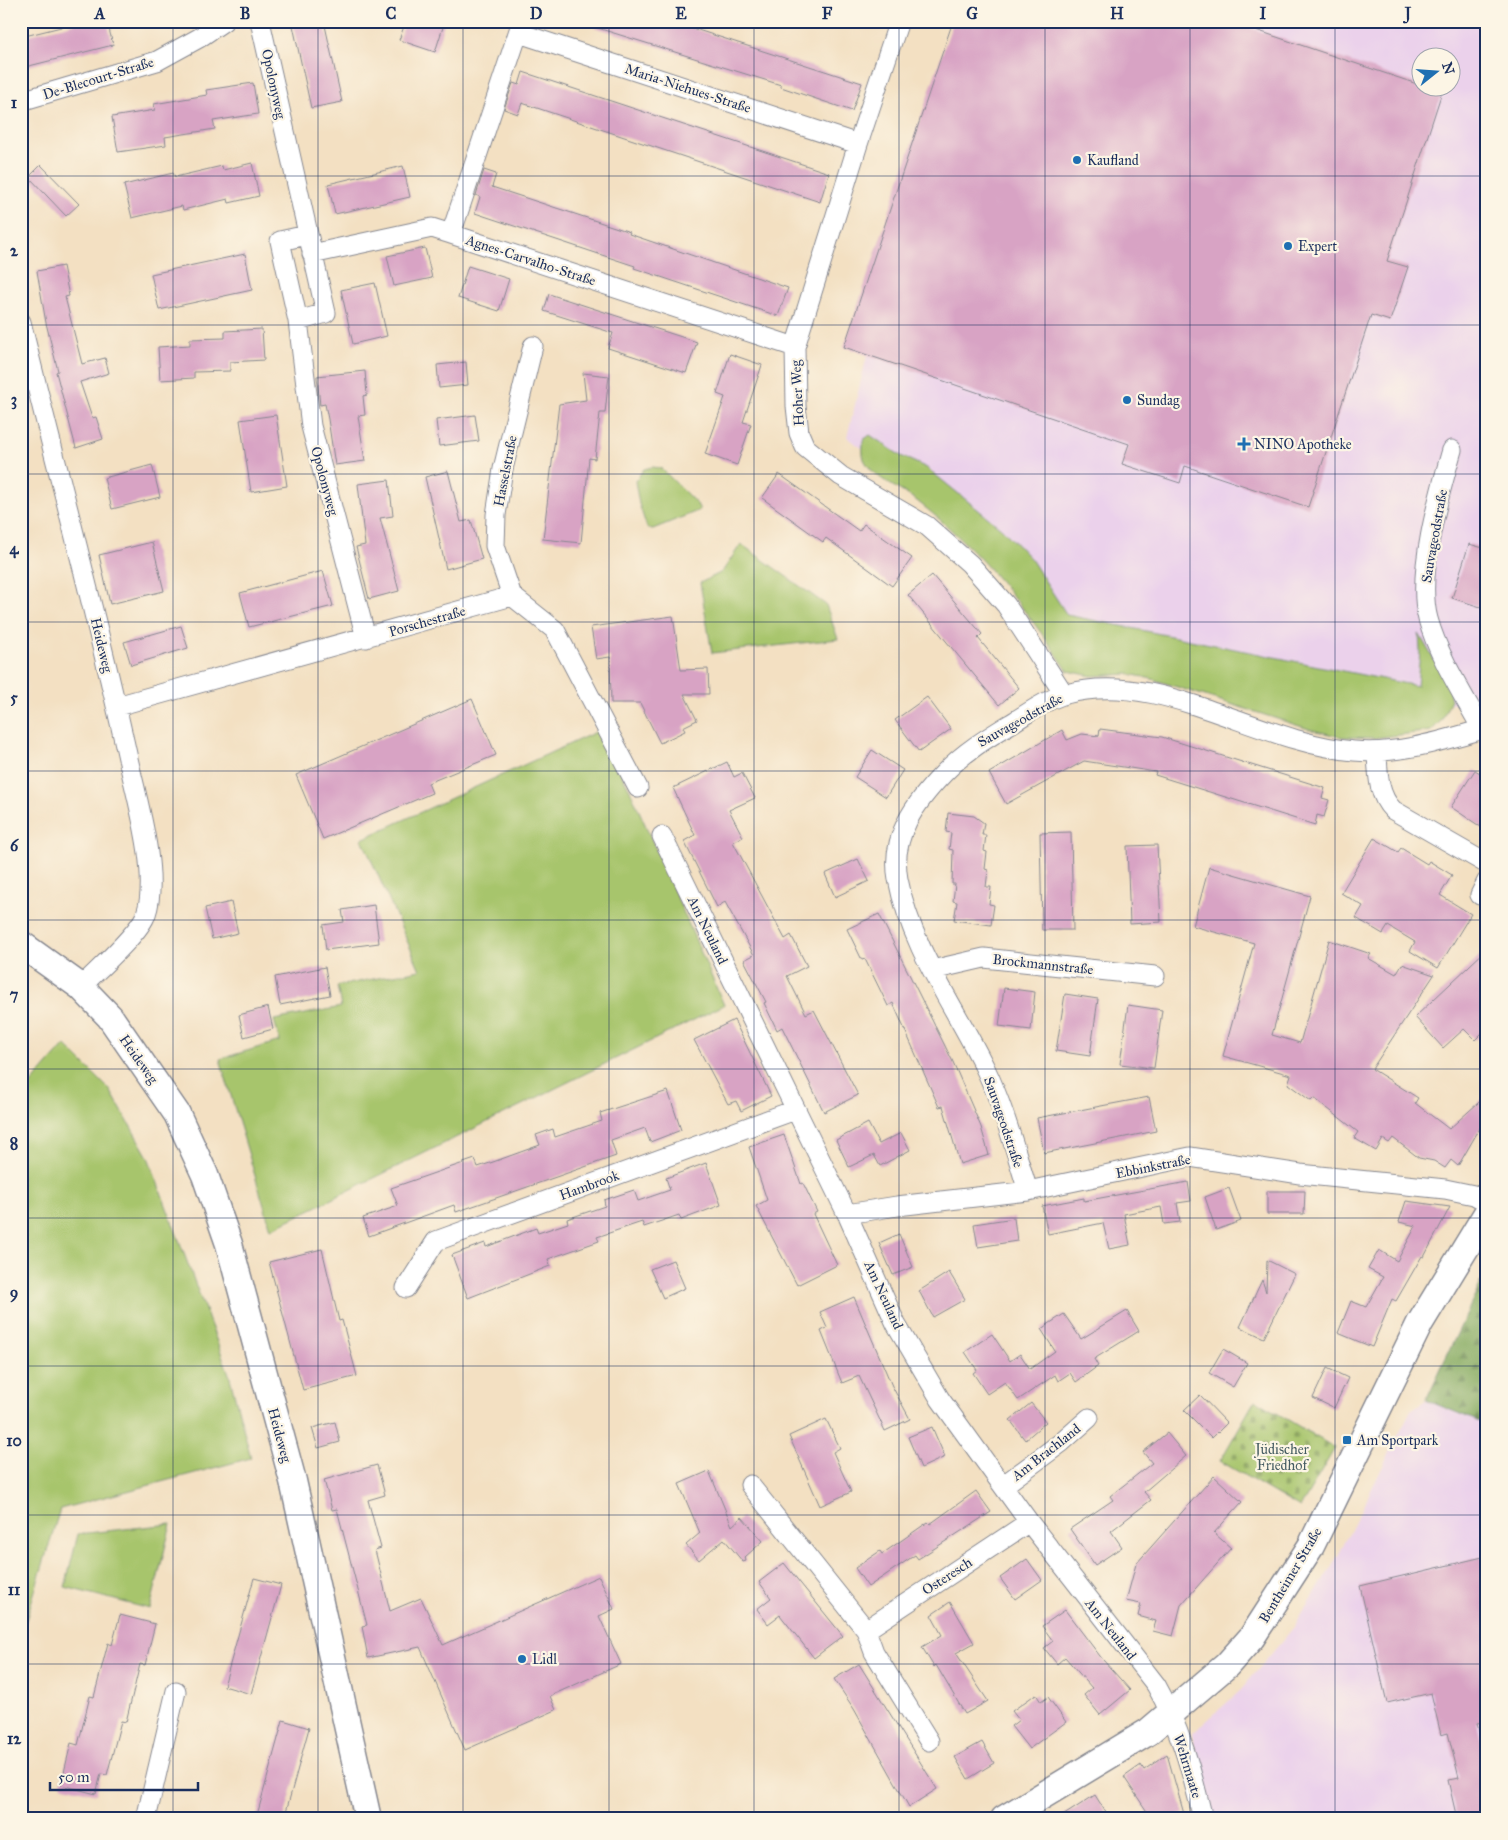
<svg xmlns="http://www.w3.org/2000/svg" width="1508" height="1840" font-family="'IM FELL Great Primer',serif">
	<defs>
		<pattern id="forest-firs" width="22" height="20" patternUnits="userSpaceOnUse" patternTransform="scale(1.25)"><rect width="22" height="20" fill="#85aa60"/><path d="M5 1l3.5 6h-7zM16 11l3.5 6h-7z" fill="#6c8b52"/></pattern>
		<pattern id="cemetery-stones" width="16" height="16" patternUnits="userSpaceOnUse" patternTransform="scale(1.25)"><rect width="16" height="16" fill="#a7c56c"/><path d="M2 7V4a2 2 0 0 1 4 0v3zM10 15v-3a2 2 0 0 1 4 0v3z" fill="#87a05c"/></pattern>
	</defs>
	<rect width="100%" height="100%" fill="#fcf5e5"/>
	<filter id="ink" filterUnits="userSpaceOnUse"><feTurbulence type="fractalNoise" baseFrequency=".02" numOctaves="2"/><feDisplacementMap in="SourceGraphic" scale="10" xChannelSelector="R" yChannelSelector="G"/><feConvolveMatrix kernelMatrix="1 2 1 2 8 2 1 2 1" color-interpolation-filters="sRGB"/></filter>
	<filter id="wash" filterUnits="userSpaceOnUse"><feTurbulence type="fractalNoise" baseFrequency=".0096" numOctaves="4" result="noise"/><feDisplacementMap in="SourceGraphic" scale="20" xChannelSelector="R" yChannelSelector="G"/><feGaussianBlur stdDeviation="1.12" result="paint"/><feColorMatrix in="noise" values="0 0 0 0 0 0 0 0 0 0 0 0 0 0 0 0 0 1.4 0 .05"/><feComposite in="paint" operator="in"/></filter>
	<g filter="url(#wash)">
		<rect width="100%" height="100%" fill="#f3e0c2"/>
		<!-- built -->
		<path fill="#ebd1eb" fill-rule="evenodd" d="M985,21H1487V697L1412,712L1074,643L992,546L847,437L867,356ZM1420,58H1450V88H1420Z
			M1426,1400L1487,1425V1819H1214L1192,1734L1241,1690L1294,1627L1339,1554L1411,1410Z"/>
		<!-- green -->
		<path fill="#a7c56c" stroke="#617a65" d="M870,435L901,456L927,468L1002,529L1031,559L1067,615L1417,686L1420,651L1419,634L1448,683L1451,700L1441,721L1431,731L1375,738L1342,737L1312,730L1152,679L1129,674L1092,676L1068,671C1025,608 978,548 917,501C901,489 872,478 864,459C862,454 863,446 863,440Z
			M652,467L661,468L697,504L700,510L653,529L647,528L639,504L635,481L644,469Z
			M741,544L826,605L838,639L712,653L700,583L722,572Z
			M598,731L630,790L724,1005L271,1229L220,1059L280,1041L274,1020L341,1007L337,986L420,970L362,839Z
			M65,1045L110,1090L148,1157L229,1374L251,1458L60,1509L25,1623L21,1624V1095Z
			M171,1524L150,1609L65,1587L78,1534Z"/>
		<!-- forest -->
		<path fill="url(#forest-firs)" stroke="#506c5f" d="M1487,1270V1425L1426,1400Z"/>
		<!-- cemetery -->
		<path fill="url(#cemetery-stones)" stroke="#617a65" d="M1255,1400L1335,1448L1300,1508L1220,1461Z"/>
		<g id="blocks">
			<!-- building -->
			<path fill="#d8a3c4" d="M85,21H107L113,45L21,68V37Z
				M292,21H324L342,102L311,108Z
				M406,21H445L435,52L399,40Z
				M589,21H670L862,83L852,111L781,87V85L588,25Z
				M953,21H1229L1420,85V88L1442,92L1387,261L1408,267L1390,321L1371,315L1308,507L1185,466L1180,483L1122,464L1129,444L844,347Z
				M523,72L829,173L820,202L522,103L518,114L504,109L513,83L519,85Z
				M253,83L258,114L213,121L215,129L165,137L166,145L118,152L112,117L155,110L154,104L207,95L206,90Z
				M252,163L259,196L229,203L228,199L183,210L182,206L132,218L124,185L173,173L175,177L222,166L223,170Z
				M41,165L79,204L66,216L29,177Z
				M403,166L410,197L335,214L328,184Z
				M484,170L496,174L492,187L630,232L629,234L788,288L778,316L634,268L635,266L475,213L480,197L476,195Z
				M425,248L432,278L394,286L387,256Z
				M245,254L252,290L159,310L151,274Z
				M63,266L69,296L65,297L82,364L105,358L109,373L80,382L92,418L96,417L103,439L76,448L56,372L58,371L46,323L37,271Z
				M468,266L509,279L499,311L458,298Z
				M375,283L387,336L353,344L341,290Z
				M549,294L697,342L686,373L608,348L613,333L544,311Z
				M262,329L264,360L230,362V371L194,372V378L160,380L158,347L190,345V339L225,338V331Z
				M730,354L762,365L743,422L751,424L737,465L705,454L725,397L717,394Z
				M466,362L468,385L439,388L437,365Z
				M365,371L367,395L363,396L365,415L358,416L365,461L335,465L328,419L325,404L320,405L317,376Z
				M583,373L609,376L605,413H600L595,459L589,458L581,543L543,539L559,404L586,400Z
				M276,415L287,486L251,492L240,420Z
				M475,415L479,441L439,446L436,420Z
				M152,465L160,497L112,509L104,478Z
				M448,471L461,522L471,520L482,559L446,569L425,477Z
				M779,474L859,531L864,524L912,558L892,586L826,538L823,542L762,498Z
				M389,480L393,516L380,518L399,591L369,599L356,547L365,545L358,484Z
				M152,542L164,591L110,604L99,555Z
				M1469,544L1487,549V609L1452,598Z
				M323,571L333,606L249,627L240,593Z
				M932,575L982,634L978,638L1019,688L999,705L908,595Z
				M673,616L681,670L708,669L709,694H684L697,720L683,727L685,731L660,743L640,703H611L610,657L596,659L591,627Z
				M181,626L188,648L131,665L124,642Z
				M927,697L951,729L919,752L895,720Z
				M472,699L496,755L428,783L432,793L323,839L296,775Z
				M1100,729L1162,737L1325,788L1322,798L1329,800L1324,817L1317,815L1315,825L1155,775L1156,772L1084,761L1006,804L989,773L1062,730L1067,740L1082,734L1099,736Z
				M872,750L903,770L886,797L855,777Z
				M727,762L734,777L742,773L755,798L729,810L743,837L733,842L785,939L791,935L807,966L787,976L806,1014L814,1010L858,1095L824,1112L782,1027L777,1030L764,1003L766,1002L744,960L754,955L725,902L717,907L684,841L695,835L673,788Z
				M1475,770L1487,777V831L1451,807Z
				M948,813L974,816L984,823L982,835H986L984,851L987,852L985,869L988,870L986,887H991L989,904L994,905L991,925L954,920L957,902L953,901L955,884H952L953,850L949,849L951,833L946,832Z
				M1071,832L1073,930H1042L1040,833Z
				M1374,838L1398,852L1401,848L1427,864L1429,861L1452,875L1440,895L1471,914L1438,968L1410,951L1415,942L1388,926L1383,934L1356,918L1363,906L1341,893Z
				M1157,845L1161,922L1130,924L1127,846Z
				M858,859L869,881L835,897L825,874Z
				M1209,867L1310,896L1272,1035L1300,1043L1329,940L1371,954L1368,958L1396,974L1402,964L1434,975L1372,1069L1418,1098L1415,1103L1449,1129L1487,1095V1135L1480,1128L1458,1166L1451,1160L1445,1168L1434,1161L1419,1158L1393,1138L1389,1143L1383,1139L1376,1151L1354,1138L1358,1132L1314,1098L1311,1101L1288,1084L1291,1075L1223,1056L1254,943L1193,926Z
				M231,902L238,933L212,939L205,908Z
				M374,905L379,943L326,950L323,925L344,922L342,910Z
				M879,914L953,1062L981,1127L989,1155L960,1164L943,1106L939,1107L893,1003L888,1006L865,959L862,960L847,929Z
				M1487,949V1028L1475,1040L1464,1029L1443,1048L1415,1017Z
				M325,967L330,995L280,1005L275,977Z
				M1004,988L1035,992L1031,1030L999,1026Z
				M1065,994L1098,999L1090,1056L1056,1051Z
				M1128,1005L1162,1010L1154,1068L1120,1064Z
				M268,1007L273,1029L244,1037L239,1015Z
				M734,1020L771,1096L741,1111L736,1101L728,1104L694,1040Z
				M668,1091L681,1130L650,1142L645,1128L611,1140L616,1156L456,1212L454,1205L369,1236L363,1218L398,1206L391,1188L475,1159L478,1167L493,1162L540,1145L536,1135L553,1129L555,1137L602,1121L600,1113Z
				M1149,1097L1156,1131L1044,1153L1037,1118Z
				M868,1123L879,1144L901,1133L910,1150L880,1166L874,1155L849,1167L836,1140Z
				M784,1135L801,1184L803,1183L817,1212L813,1214L837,1265L797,1285L756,1206L767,1200L749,1147Z
				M706,1163L721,1205L681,1220L679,1215L644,1227L642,1222L597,1237L599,1241L548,1259L550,1266L468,1298L452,1255L485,1243L486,1247L536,1228L538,1233L568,1223L567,1219L605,1206L604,1200L634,1190L638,1201L670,1190L666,1178Z
				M1188,1182L1191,1201L1177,1203L1180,1222L1164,1224L1161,1207L1124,1214L1130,1245L1109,1249L1103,1223L1048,1234L1042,1206L1084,1198V1201Z
				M1229,1188L1241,1221L1216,1230L1205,1197Z
				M1267,1191H1305L1304,1214H1267Z
				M1406,1201L1450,1207L1424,1257L1422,1256L1396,1301L1392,1299L1372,1347L1338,1333L1351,1301L1366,1307L1383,1277L1368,1269L1379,1250L1397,1261L1416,1226L1399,1222Z
				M1014,1218L1017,1241L978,1247L974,1224Z
				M899,1234L913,1267L893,1275L879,1243Z
				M322,1249L339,1321L342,1320L357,1376L303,1390L269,1262Z
				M673,1260L685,1288L663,1298L650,1269Z
				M1267,1260L1295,1274L1264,1338L1240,1327L1262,1280L1266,1292Z
				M949,1272L965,1299L933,1317L919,1291Z
				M854,1297L892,1386L910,1419L885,1431L859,1376L842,1383L821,1331L827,1328L820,1312Z
				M1127,1311L1139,1331L1094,1359L1098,1366L1076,1382L1070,1373L1058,1381L1055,1375L1018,1400L1005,1382L987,1394L973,1373L977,1370L965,1352L992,1334L1010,1361L1020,1354L1030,1369L1055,1351L1041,1329L1064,1314L1081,1339Z
				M1223,1349L1247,1363L1233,1387L1209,1373Z
				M1327,1368L1348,1378L1334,1408L1313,1398Z
				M1200,1395L1227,1423L1212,1438L1184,1410Z
				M1031,1403L1046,1422L1025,1440L1010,1420Z
				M826,1419L840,1448L833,1452L851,1492L820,1506L789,1436Z
				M335,1422L340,1442L318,1448L312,1428Z
				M932,1427L945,1457L921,1468L908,1437Z
				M1167,1433L1186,1456L1144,1492L1151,1500L1111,1531L1122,1547L1095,1565L1070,1529L1113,1500L1110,1496L1152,1463L1143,1452Z
				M377,1465L385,1495L368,1500L381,1548L375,1550L390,1611L421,1598L443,1645L599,1576L614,1609L599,1616L621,1664L550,1696L556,1710L465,1750L420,1647L368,1658L362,1626L367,1625L337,1509L332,1510L324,1480Z
				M709,1471L732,1526L742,1517L763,1541L745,1557L746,1561L743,1562L724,1539L699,1560L686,1545L700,1533L679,1484Z
				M1214,1476L1242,1502L1214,1533L1231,1548L1181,1605L1173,1636L1153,1631L1156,1621L1138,1616L1141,1604L1126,1601L1136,1564Z
				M976,1491L991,1512L918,1559L915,1555L868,1587L855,1568L880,1551L882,1554L928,1522L930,1524Z
				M1487,1556V1721L1477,1723L1487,1764V1813L1457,1819L1448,1780L1459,1778L1448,1733L1441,1735L1431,1693L1387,1703L1360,1586Z
				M1027,1559L1042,1580L1015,1599L1000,1578Z
				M784,1563L843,1636L814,1658L780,1615L768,1624L757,1609L771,1598L759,1582Z
				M254,1578L281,1585L251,1694L224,1686Z
				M950,1602L974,1643L956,1653L988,1701L965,1714L936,1665L934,1667L922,1647L942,1635L931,1615Z
				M1065,1610L1103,1660L1130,1690L1100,1715L1084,1695L1092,1688L1065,1657L1057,1664L1044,1648L1053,1641L1042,1626Z
				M120,1615L155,1624L145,1665L140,1664L126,1722L121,1721L107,1775L101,1774L96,1794L61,1785L71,1743L78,1745L90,1696L94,1697L108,1643L112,1645Z
				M859,1664L937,1789L909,1807L854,1709L834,1679Z
				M1036,1694L1041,1702L1048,1697L1066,1722L1029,1749L1011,1726L1019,1720L1012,1711Z
				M283,1720L309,1728L284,1819H256Z
				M982,1742L994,1763L968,1779L955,1757Z
				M1167,1754L1184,1814L1179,1815L1180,1819H1152L1124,1777L1141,1765L1144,1770Z
				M1095,1795L1110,1819H1058Z"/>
		</g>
	</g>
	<g filter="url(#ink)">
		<use href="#blocks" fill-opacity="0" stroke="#878890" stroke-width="1"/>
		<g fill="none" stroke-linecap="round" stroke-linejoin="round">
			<!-- street casing -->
			<g stroke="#878890" stroke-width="21">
				<path id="street" d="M260,21L326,313L298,321L311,426L366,638
					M522,21L451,234L795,347
					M899,21L858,144L795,347L796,406L799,433L805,447L841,476L927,526L970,564L1006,605L1064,694
					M519,33L858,144
					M21,101L157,61L199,38L224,21
					M312,254L432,228L451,234
					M298,321L280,241L307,235
					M21,322C56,466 95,609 127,754C136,796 160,874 146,914C140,933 96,971 81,987
					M1452,450C1439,495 1416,574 1428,619C1438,656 1464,696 1482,729
					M512,596L495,546L496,515L503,469L533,346
					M117,706L512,596L555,630L638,788
					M1377,753C1378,774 1378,795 1393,810L1487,864
					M662,836L847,1214L896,1324L940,1399L1029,1522L1156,1685C1180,1727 1192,1772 1203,1819
					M1480,895L1487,881
					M932,970L984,958L1155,976
					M1028,1191C1015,1150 1004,1107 985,1068C955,1006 911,948 898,879C890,836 916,802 944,773C965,751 989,737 1015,721C1031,711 1048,699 1066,694C1159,668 1258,743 1354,751C1399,755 1444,740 1487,728
					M847,1214L897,1206L1028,1191L1190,1157L1300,1174L1445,1189L1474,1195L1487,1202
					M406,1288L436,1241L795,1110
					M750,1485L866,1630L1029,1522
					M1004,1485L1062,1442L1089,1418
					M866,1630L874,1652L929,1741
					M146,1819L176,1691"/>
			</g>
			<!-- secondary casing -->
			<g stroke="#878890" stroke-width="29">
				<path id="secondary" d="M21,944L81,987L110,1017L177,1114L205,1175L229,1244L293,1481L368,1819
					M1004,1819L1148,1732L1227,1665L1252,1637L1311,1546L1420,1323L1487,1213"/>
			</g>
			<!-- street -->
			<use href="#street" stroke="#fff" stroke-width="19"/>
			<!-- secondary -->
			<use href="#secondary" stroke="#fff" stroke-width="26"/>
		</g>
	</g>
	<!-- grid -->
	<path fill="none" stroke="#1b2f5e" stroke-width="1" stroke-opacity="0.55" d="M173,21V1819M318,21V1819M463,21V1819M609,21V1819M754,21V1819M899,21V1819M1045,21V1819M1190,21V1819M1335,21V1819M21,176H1487M21,325H1487M21,474H1487M21,622H1487M21,771H1487M21,920H1487M21,1069H1487M21,1218H1487M21,1366H1487M21,1515H1487M21,1664H1487"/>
	<!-- markers -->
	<g fill="#1f6fb2" stroke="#fcf5e5" stroke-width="2">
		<circle cx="1077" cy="160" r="5"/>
		<circle cx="1288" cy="246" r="5"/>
		<circle cx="1127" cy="400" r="5"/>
		<path d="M1241.5 436.5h5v5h5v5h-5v5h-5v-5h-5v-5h5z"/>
		<rect x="1342" y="1435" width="10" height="10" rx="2.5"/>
		<circle cx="522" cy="1659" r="5"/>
	</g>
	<g text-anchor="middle" stroke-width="4.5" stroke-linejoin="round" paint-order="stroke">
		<!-- street labels -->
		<g font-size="14" fill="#1b2f5e" stroke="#fcf5e5">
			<text transform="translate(98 78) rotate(-17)" y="5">De-Blecourt-Straße</text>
			<text transform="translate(274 84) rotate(78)" y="5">Opolonyweg</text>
			<text transform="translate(688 88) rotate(18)" y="5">Maria-Niehues-Straße</text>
			<text transform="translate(531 260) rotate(18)" y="5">Agnes-Carvalho-Straße</text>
			<text transform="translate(797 393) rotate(-93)" y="5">Hoher Weg</text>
			<text transform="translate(505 471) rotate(-79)" y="5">Hasselstraße</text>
			<text transform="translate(325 481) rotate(75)" y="5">Opolonyweg</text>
			<text transform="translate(1434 536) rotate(-80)" y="5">Sauvageodstraße</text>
			<text transform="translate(427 621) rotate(-16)" y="5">Porschestraße</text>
			<text transform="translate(102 645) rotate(77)" y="5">Heideweg</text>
			<text transform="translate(1020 720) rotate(-29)" y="5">Sauvageodstraße</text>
			<text transform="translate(708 930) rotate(64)" y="5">Am Neuland</text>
			<text transform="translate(1043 964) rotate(6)" y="5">Brockmannstraße</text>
			<text transform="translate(139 1059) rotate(55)" y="5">Heideweg</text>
			<text transform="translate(1004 1122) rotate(71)" y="5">Sauvageodstraße</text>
			<text transform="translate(1153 1166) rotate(-11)" y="5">Ebbinkstraße</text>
			<text transform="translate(589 1185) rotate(-20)" y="5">Hambrook</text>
			<text transform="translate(884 1295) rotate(65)" y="5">Am Neuland</text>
			<text transform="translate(280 1435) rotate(75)" y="5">Heideweg</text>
			<text transform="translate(1046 1452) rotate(-38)" y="5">Am Brachland</text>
			<text transform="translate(1290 1575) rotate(-59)" y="5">Bentheimer Straße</text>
			<text transform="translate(947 1576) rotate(-33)" y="5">Osteresch</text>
			<text transform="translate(1111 1629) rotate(52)" y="5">Am Neuland</text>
			<text transform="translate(1188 1766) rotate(73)" y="5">Wehrmaate</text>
		</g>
		<!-- poi labels -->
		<g font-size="14" fill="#1b2f5e" stroke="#fcf5e5" text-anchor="start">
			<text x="1087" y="165">Kaufland</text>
			<text x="1298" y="251">Expert</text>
			<text x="1137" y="405">Sundag</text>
			<text x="1254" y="449">NINO Apotheke</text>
			<text x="1357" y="1445">Am Sportpark</text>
			<text x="532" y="1664">Lidl</text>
		</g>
		<!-- park labels -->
		<g font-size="14" fill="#455c62" stroke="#fcf5e5">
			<text x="1282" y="1454">Jüdischer<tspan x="1282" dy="16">Friedhof</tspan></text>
		</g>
	</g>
	<!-- margin -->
	<rect width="1508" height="1840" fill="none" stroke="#fcf5e5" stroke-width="55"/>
	<!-- north arrow -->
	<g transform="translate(1436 72) rotate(73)"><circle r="24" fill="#fcf5e5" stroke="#a2a6af"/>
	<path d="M0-4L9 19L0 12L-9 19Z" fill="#1f6fb2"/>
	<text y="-8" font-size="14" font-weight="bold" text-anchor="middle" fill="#1b2f5e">N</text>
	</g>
	<!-- scale -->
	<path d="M50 1782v8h148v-8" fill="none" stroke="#1b2f5e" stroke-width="2.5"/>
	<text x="58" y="1782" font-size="15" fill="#1b2f5e" stroke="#fcf5e5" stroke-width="4" paint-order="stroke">50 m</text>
	<rect x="28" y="28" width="1452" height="1784" fill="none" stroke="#1b2f5e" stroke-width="2"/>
	<g font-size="16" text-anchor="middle" font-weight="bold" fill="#1b2f5e">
		<text x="100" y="19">A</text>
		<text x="245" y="19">B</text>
		<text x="391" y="19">C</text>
		<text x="536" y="19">D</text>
		<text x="681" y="19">E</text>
		<text x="827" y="19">F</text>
		<text x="972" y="19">G</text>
		<text x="1117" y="19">H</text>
		<text x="1263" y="19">I</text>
		<text x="1408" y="19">J</text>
		<text x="14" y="108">1</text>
		<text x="14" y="256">2</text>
		<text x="14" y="405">3</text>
		<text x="14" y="554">4</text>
		<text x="14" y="703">5</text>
		<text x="14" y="851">6</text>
		<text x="14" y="1000">7</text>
		<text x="14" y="1149">8</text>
		<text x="14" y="1298">9</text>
		<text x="14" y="1446">10</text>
		<text x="14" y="1595">11</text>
		<text x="14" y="1744">12</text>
	</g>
</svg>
